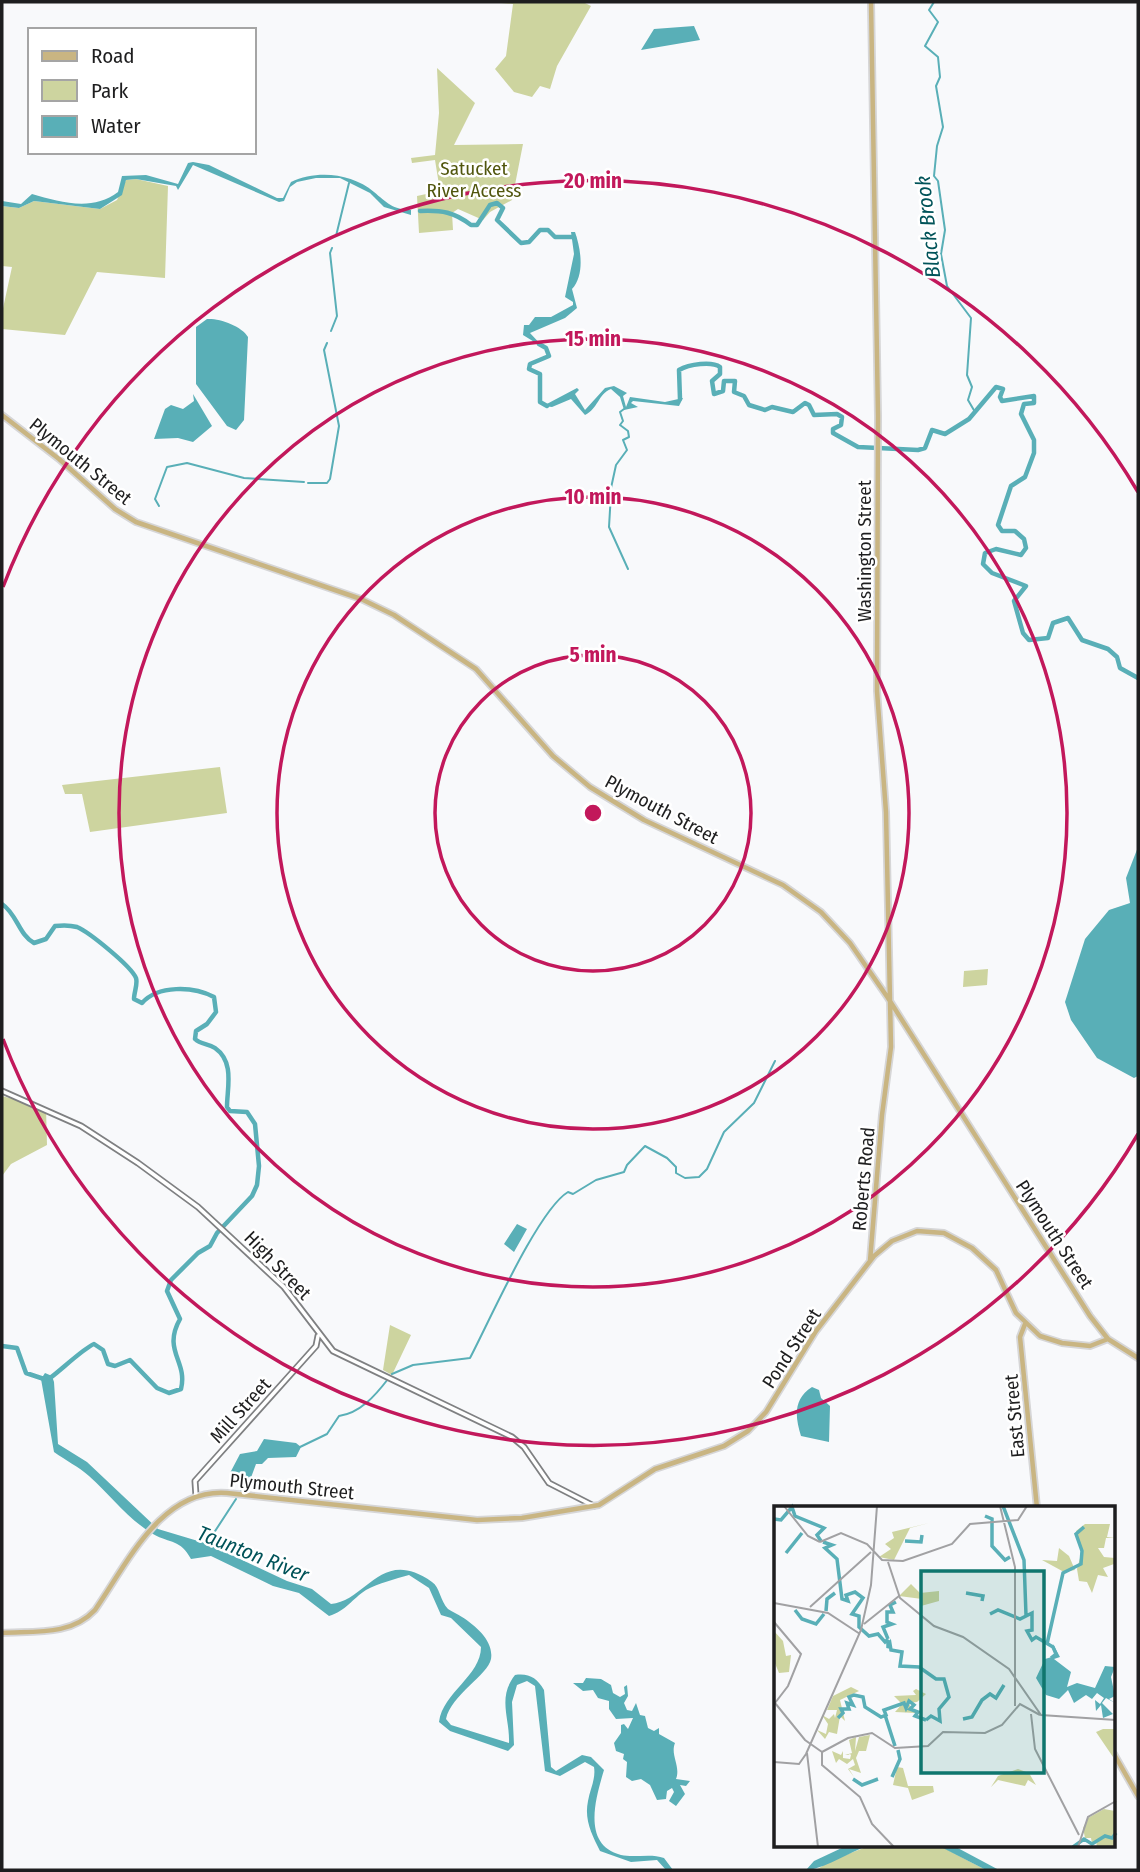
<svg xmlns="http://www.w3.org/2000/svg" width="1140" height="1872" font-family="'Fira Sans Condensed',sans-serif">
	<rect width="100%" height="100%" fill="#f8f9fb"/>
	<!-- green -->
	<path fill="#cdd49f" d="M489,2H583L591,6L557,66L550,89L540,86L532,97L514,92L495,69L506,56L513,4Z
		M437,68L475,103L454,145L523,144L512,200L490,212L483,220L458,209L452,213L453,230L419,233L417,196L440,191L435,160L412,163L411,158L435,155L439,113Z
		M136,179L168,186L165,278L97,272L65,335L2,329V313L12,267L2,266V206L19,208L34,201L100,209L117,200L126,180Z
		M220,767L227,813L90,832L82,794H65L62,785Z
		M988,969L987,985L963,987L964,971Z
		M2,1096L46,1108L47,1145L11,1164L2,1176Z
		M390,1325L411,1335L392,1375L383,1370Z
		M869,1846H940L986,1870H816L832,1860Z"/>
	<!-- water -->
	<path fill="#59afb7" d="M694,26L700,40L641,50L654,29Z
		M193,162L209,165L277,198H283L291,182C317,170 351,173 374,192C386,202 393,210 411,210V215L384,207L370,193L340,178H316L297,182L290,187L284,201L279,202L193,165L178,190L176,186L136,179L126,180L122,195L100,209L34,201L19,208L2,206V201L21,204L32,194C60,202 92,212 118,192L122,176L146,175L178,184L188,163Z
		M571,232H575C581,249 585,275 572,289L577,308L565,318L530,333L544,348L523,335L524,325H529L535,317H551L573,305V302L565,297L574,254Z
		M207,319C219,318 242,326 248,337L244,420L236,430L227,426L196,384V327Z
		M614,386L627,393L623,396L626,407L630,397L665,402L683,398L679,406L633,401L631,403L638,407L624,410L620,397L611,389C598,394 598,409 585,415L571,399L552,407L543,406L577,388L579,390L575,394L585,410L605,388Z
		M193,394L212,426L193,442L178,438L154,439L165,409L171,405L183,409L194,401Z
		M1138,847V1076L1134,1078L1097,1058L1071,1020L1065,1002L1085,939L1109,910L1130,903L1126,878Z
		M517,1224L527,1229L514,1252L504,1244Z
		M45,1373L52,1376L54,1382L58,1444L87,1462L158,1529L208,1544L287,1581L312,1589L331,1604C367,1601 381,1546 432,1582C440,1587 440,1601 448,1609C452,1612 458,1614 462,1617C476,1626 494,1641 491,1659C488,1675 451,1695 446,1719L451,1725L509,1743C510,1718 497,1698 515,1675C529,1673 537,1678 544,1690L551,1767L556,1771L582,1755L591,1757L604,1770C596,1797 581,1845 621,1855C635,1858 651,1853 664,1858L673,1870H666L657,1860L631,1862L600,1851C592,1835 584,1820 588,1801C590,1789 596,1779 594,1767L585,1762L560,1776L545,1771L535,1686L527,1681L517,1685L512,1702L514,1745L508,1751L450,1731L439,1722C443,1692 481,1676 481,1647L451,1618L441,1615L429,1588L409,1575C395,1579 379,1583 366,1590C352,1599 346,1611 329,1616L299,1593L273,1586L211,1556L191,1559C180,1539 171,1544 153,1534C128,1519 111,1496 89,1476C79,1467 65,1460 54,1452L41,1379Z
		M812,1387L819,1390L821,1398L830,1406L829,1442L801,1436C795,1417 793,1399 812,1387Z
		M264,1439L296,1443L301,1447L296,1457L268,1458L262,1464H256L249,1483H237L230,1473L240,1454L257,1451Z
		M586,1678L601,1679L611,1685L613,1693L620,1697L625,1694L624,1687L627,1685L628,1696L624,1703L627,1710L632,1711L636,1703L640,1715L645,1716L648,1728L654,1731L659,1728V1734L675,1743C670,1755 681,1766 676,1779L690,1781L686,1786L680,1785L685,1794L676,1806L669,1801L674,1792L672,1788L667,1791L666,1799L657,1800L650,1785L641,1779L632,1781L626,1777L627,1762L623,1759L624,1754L616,1751L614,1743L621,1733V1725L624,1724L628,1729L633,1718L616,1719L609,1709V1701L598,1698L593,1690L583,1691L573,1683H583Z
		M846,1846H867C850,1852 822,1870 806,1870L814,1861Z
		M939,1846H954L999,1870H986Z"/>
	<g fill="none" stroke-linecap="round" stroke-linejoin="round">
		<!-- stream -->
		<path stroke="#59afb7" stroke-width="2" d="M934,2L929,10L938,22L925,46L938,57L940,77L936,86L943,127L937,146L934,176L938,181L945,230L941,254L947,286L971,318L967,375L972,387L968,400L975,412
			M336,236L349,183
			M331,331L337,316L330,253L332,248
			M308,483H327L330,479L339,426L324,350L327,343
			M611,488L616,465L627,450L623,440L629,437L628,431L620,425L623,421L620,412L624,409
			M611,493L609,527L628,569
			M159,506L155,499L167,467L187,463L244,478L304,482
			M392,1374L413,1365L470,1358C489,1322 538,1210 568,1192L573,1194L596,1180L624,1172L627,1165L645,1146L667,1158L676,1167V1173L685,1178L699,1177L707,1169L724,1132L754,1103L775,1061
			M300,1447L327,1434L339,1416C360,1413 375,1396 388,1379
			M241,1490L243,1483
			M206,1545L236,1499"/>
		<!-- river -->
		<path stroke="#59afb7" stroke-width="4.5" d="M420,211C442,210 454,212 471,225H477L490,205L497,203L503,208L497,220L521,243L529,242L540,230H548L555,237H574
			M539,344L546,348L549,356L530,364L529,369L540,374V402L547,406
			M680,399L679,370C689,364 712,361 720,367V374L712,381L714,394L723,391L724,381H735L734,392L744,396L749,405L765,410L772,407L793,412L805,403L809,405L814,415L837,414L842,417L841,425L833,429V433L858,447L918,450L925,448L932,430L945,434L969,419L996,387L1003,389L1000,397L1002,401L1034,396V403L1024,404L1021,414L1034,440V453L1025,477L1011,486L998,525L1002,531H1015L1024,539L1026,548L1021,555L996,549L985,553L983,564L992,573L1026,586L1014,601L1023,633L1029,640L1048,638L1053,623L1068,618L1082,640L1108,649L1117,657L1120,668L1138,678
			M2,904C17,914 19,935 34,943L46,939L55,926C63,925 70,925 77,927C89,932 131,966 136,978C138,984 134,992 134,999L142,1003C158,985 193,986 214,997L216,1012L207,1024L196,1031L195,1039C201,1045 208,1043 215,1048C235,1062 227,1088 227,1107L230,1111L247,1112L255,1124L259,1166L257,1185L252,1196L217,1233L210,1246L198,1253L171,1280L167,1291L180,1319C162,1351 188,1361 181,1389L169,1393L157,1388L130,1360L115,1366L108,1364L103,1350L94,1344C84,1348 61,1370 50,1378
			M2,1346L17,1348L26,1373L44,1379"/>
		<!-- minor casing -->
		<g stroke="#7f8082" stroke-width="7">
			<path id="minor" d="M2,1091L81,1126L138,1163L198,1207L284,1287L333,1351L512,1437L524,1447L549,1483L594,1506
				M196,1496L195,1481L316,1346L318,1336"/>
		</g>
		<!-- major casing -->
		<g stroke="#d6d6d7" stroke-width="8">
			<path id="major" d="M2,415L59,459L115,509L136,522L361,599L394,615L476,669L553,756L590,787L644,820L783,885L821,912L850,943L888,998L1090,1316L1108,1339L1138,1358
				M870,1261L882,1115L891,1047L886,812L877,691L878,416L871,2
				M1025,1324L1020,1337L1037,1508
				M2,1633C34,1631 71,1636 95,1610C127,1564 161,1488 227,1493L477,1520L522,1518L599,1505L655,1469L724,1446L748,1431L766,1412L816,1331L874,1256L892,1241L917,1231L944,1233L972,1248L996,1270L1016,1313L1040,1336L1062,1343L1090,1346L1108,1339
				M1114,1754L1138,1796"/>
		</g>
		<!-- minor -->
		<use href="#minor" stroke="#fff" stroke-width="3.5"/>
		<!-- major -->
		<use href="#major" stroke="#c9b582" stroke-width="4.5"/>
	</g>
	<!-- distance rings -->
	<g fill="none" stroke="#c2185b" stroke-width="3.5">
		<circle cx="593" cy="813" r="158"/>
		<circle cx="593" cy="813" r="316"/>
		<circle cx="593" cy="813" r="474"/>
		<path d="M1138 1134A632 632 0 0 1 3 1039M3 587A632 632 0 0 1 1138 492"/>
	</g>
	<g text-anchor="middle" stroke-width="5" stroke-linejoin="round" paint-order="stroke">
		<!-- park labels -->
		<g font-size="19" fill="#51560e" stroke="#fff">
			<text x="474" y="175">Satucket<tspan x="474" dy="22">River Access</tspan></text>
		</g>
		<!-- street labels -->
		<g font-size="19" fill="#1e1e1f" stroke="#fff">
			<text transform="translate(81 461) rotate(39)" y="7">Plymouth Street</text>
			<text transform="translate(864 551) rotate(-90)" y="7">Washington Street</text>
			<text transform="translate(662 809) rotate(28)" y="7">Plymouth Street</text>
			<text transform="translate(863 1179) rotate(-85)" y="7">Roberts Road</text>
			<text transform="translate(1055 1234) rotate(57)" y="7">Plymouth Street</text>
			<text transform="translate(278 1265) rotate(46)" y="7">High Street</text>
			<text transform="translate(791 1348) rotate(-57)" y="7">Pond Street</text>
			<text transform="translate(240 1410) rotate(-48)" y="7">Mill Street</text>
			<text transform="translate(1014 1416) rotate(-95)" y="7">East Street</text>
			<text transform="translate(292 1486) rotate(6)" y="7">Plymouth Street</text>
		</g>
		<!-- water labels -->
		<g font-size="21" font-style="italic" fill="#015359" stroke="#fff">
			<text transform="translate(928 227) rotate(-96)" y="7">Black Brook</text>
			<text transform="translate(253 1554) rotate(22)" y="7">Taunton River</text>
		</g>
	</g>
	<!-- overview -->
	<g transform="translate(774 1506)">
		<rect width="341" height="341" fill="#f8f9fb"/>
		<path d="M155,17L136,22L120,54L105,51L117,43L111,38L120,32L118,26ZM311,18H336L333,31L341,32H332L330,42H324L330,51L341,52L340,58L329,62L334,71L324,69L318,87L313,76L305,75L303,63L308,45L302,25ZM285,42L295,50L301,64L290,66L268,54L283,55ZM137,78L146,87L165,85V95L147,100L148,93L125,90ZM0,125L9,135L12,150L17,149L15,166L5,167L0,155ZM77,181L85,185L66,194L71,215L66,210L63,228L55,226L51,233L43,224L52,228L54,218L48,209L55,213L60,208L61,212L63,204H53L59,190ZM142,183L152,188L143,196L134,197L142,207L121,206L128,198L120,190L142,189L139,185ZM329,223H341L339,251L322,226ZM96,229L92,245H85L82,252L87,267L75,263L80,271L74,263L81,259L79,253L73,258L65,253L62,257L58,245L67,249L69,245V252L76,253L77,249L76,248L74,249H71L78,247L75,234L82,231L81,245L85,231ZM123,261L129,262L134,280H159L160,286L138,294L134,282L119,279ZM244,263L255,267L262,279L254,274L251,280L224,274L217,281L224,270ZM330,303L341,305V341H323L322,335L318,338L317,332H311L309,322L314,312Z" fill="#cdd49f"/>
		<path d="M279,138L286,151L280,153L297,166L293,181L303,177L321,182L331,160L341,161L337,171L341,190L335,193L341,197L332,192L328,197L339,208L329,212L327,199L322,205L321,194L326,198L330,192L323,187L318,193L312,189L300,197L294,184L285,193L272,189L262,172L271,153L281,150Z" fill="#59afb7"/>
		<path fill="none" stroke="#59afb7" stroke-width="3.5" d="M229,0L250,54L252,109M211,10L218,13V40L231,54L236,51M0,13L7,14L18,1L21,10L50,22L43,29L47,35M131,35L147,36L148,29M49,36L58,39L51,42L63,53L68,93L74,95L72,89L81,86L89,92L78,108L85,110V121L95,130L104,128L111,136L114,133M12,47L28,27M192,87L209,90L208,95M21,104L28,113L42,118L50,108M52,105L53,93L61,87M216,108L224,104L246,113L258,107V124L253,125L258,134L262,131L279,141L282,148L277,152M114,133L109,121L118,118L113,116V106H119L116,99L122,96M114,134V142L116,138L117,144L128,146L126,160L145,161L162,173H170L175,191L165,203L166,215L157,210L152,214M273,138L289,67L307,58L308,45L302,28L310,21M111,209L121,240M64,212L69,207L67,203H75L73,197L79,199L75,191L80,189L89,191L91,201L107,211L112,209L110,204L130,197L132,202L135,195L140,199L136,203L144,206L141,210L152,214M189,213L198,211L208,194L216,188L222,192L230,179M118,271L126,253L124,244M79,273L88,279L104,273M299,341L310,333L318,338L331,330L338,332L342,327"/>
		<path fill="none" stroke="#a1a1a3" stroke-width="2" d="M10,0L34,30L46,36M226,0L241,61V200M46,36L67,27L93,38L108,54L129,55L178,38L196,18L244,14L253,0M114,56L126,92L160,120L189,131L235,163L267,209L342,214M0,97L54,107L86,128M36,101L97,46M0,116L27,148L14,180L1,197M90,118L125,90M1,197L31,234L48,246M257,208L261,243L305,329M48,246L74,232L98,227L121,242L154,240L169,226L211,227L228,219L246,198L266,209M48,246V259L86,291L98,318L120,341M33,247L44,341M32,248L87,124L97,79L103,0M0,256L25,258L32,248M304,341L314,311L342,295"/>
		<path fill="#0f766e" fill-opacity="0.15" stroke="#0f766e" stroke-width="3.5" d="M147,65H270V267H147Z"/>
		<rect width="341" height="341" fill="none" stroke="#1e1e1f" stroke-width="3.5"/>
	</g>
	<circle cx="593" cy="813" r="10" fill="#c2185b" stroke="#fff" stroke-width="3.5"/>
	<g font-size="21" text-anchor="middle" font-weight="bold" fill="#c2185b" stroke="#fff" stroke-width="5" stroke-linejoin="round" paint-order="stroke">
		<text x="593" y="188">20 min</text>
		<text x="593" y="346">15 min</text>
		<text x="593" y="504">10 min</text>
		<text x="593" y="662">5 min</text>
	</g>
	<!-- border -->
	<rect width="1140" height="1872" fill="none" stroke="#1e1e1f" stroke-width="7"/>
	<!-- legend -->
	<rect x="28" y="28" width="228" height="126" fill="#ffffff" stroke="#a5a5a5" stroke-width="2"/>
	<rect x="42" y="51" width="35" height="10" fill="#c9b582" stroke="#a5a5a5" stroke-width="2"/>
	<text x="91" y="63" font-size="21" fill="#1e1e1f">Road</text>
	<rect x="42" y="80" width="35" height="21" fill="#cdd49f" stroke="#a5a5a5" stroke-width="2"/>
	<text x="91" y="98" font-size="21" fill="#1e1e1f">Park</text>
	<rect x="42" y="116" width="35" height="21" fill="#59afb7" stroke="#a5a5a5" stroke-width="2"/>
	<text x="91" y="133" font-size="21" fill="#1e1e1f">Water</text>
</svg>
